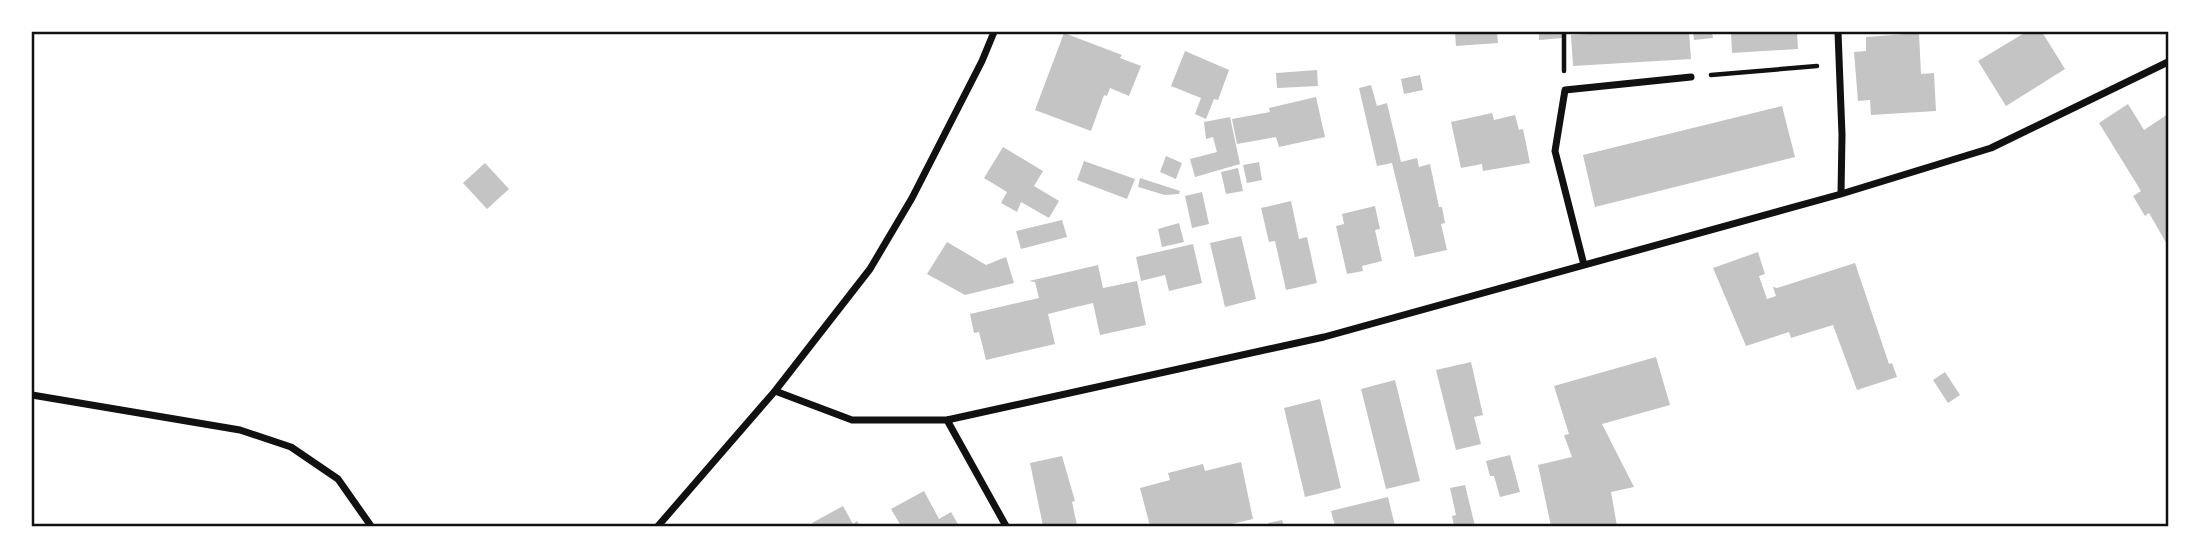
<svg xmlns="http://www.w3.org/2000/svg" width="2200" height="558" font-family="Literata,serif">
	<rect width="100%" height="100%" fill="#fff"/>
	<!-- building -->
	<path fill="#c4c4c4" d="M1455,32H1497L1498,43L1456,46Z
		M1539,32H1563V38L1539,40Z
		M1625,32H1689L1691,59L1573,66L1571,35Z
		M1693,32H1712L1713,38L1694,40Z
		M1731,32H1797L1798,49L1732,53Z
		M2026,32H2042L2065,69L2006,106L1978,61Z
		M1064,33L1122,55L1120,58L1141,66L1129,96L1110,88L1107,96L1104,95L1091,131L1035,110Z
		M1919,33L1921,74L1934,73L1936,111L1871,115L1870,100L1858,101L1854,52L1866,51V37Z
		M1185,51L1229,70L1218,100L1214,99L1206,119L1195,114L1201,98L1171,86Z
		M1317,70L1318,86L1277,88L1276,73Z
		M1420,75L1423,90L1404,94L1401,79Z
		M1371,85L1377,106L1387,103L1401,162L1417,158L1419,167L1430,164L1439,207H1442L1445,223L1441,224L1447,250L1415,257L1392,163L1377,166L1359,88Z
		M1316,97L1325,137L1279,147L1276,137L1237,144L1232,119L1270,112L1269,108Z
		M2128,104L2144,130L2168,114V246L2149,213L2145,216L2133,196L2141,191L2099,123Z
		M1782,106L1795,157L1595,207L1583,155Z
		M1492,113L1494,120L1515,115L1519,130L1523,129L1530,163L1483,171L1482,164L1461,168L1451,122Z
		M1230,117L1240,164L1195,177L1190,159L1217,152L1213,137L1206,139L1204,122Z
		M1003,147L1043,171L1034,186L1059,201L1049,218L1021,202L1017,212L1001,203L1007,192L984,178Z
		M1166,156L1182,163L1176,179L1160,172Z
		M1084,161L1135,179L1127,199L1077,180Z
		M1259,162L1262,180L1247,183L1243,165Z
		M485,163L509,189L487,209L463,183Z
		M1238,168L1243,191L1226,194L1221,172Z
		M1140,178L1180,191L1179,194L1165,195L1138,187Z
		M1202,192L1209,224L1192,228L1185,196Z
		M1291,201L1299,239L1307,237L1317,283L1286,290L1275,241L1269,242L1261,208Z
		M1375,206L1380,229L1375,230L1382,261L1362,266L1363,271L1347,274L1336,226L1344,224L1342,214Z
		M1062,220L1067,237L1021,249L1016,231Z
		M1179,223L1184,242L1162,247L1158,229Z
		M1241,236L1256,299L1225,307L1210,243Z
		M947,242L986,265L1006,257L1014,283L965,295L927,274Z
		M1193,244L1202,283L1169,291L1165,275L1141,281L1136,257Z
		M1758,252L1765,274L1759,276L1767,299L1776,296L1773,287L1777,288L1855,263L1889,364L1892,363L1897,377L1857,390L1833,325L1791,338L1789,332L1746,346L1713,268Z
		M1098,265L1103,288L1137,281L1146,325L1100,335L1093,303L1076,307L1048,314L1055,344L986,360L979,332L974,333L970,314L1039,298L1035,282L1029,281Z
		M1656,357L1670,405L1602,424L1634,487L1611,492L1617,526H1551L1538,465L1572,457L1564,435L1569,434L1554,386Z
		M1471,362L1483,415L1474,417L1481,444L1456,450L1436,370Z
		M1945,372L1960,395L1948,403L1933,380Z
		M1395,380L1420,481L1386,489L1361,389Z
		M1320,399L1341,488L1305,497L1284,408Z
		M1510,455L1520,492L1500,497L1494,476H1490L1486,461Z
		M1062,456L1075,501L1072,502L1077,525L1043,526L1030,463Z
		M1241,462L1253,519L1223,526H1150L1140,488L1170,480L1168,473L1203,464L1205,471Z
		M1465,485L1475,526H1454L1452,516L1456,515L1450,488Z
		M924,491L939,519L951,512L959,526H901L891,509Z
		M1388,497L1395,526H1335L1331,511Z
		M843,506L853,524L857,521L860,526H814L812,523Z
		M1282,520L1284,526H1269L1268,523Z"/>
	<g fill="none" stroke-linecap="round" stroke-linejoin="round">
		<!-- path -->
		<path stroke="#111" stroke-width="4.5" d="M1564,32V71
			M1711,75L1817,66"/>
		<!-- minor -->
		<path stroke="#111" stroke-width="7" d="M1838,32L1842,135L1841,194
			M1584,265L1555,151L1565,90L1691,77
			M775,391L852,420H947L1324,337L1841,194L1991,148L2168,62
			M32,395L240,430L291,447L338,479L371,526
			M947,420L1006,526
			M658,526L775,391L870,269L912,198L982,61L994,32"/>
	</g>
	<!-- border -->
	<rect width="2200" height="558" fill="none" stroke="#ffffff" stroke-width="66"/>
	<rect x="33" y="33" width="2134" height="492" fill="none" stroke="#111" stroke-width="2.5"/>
</svg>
